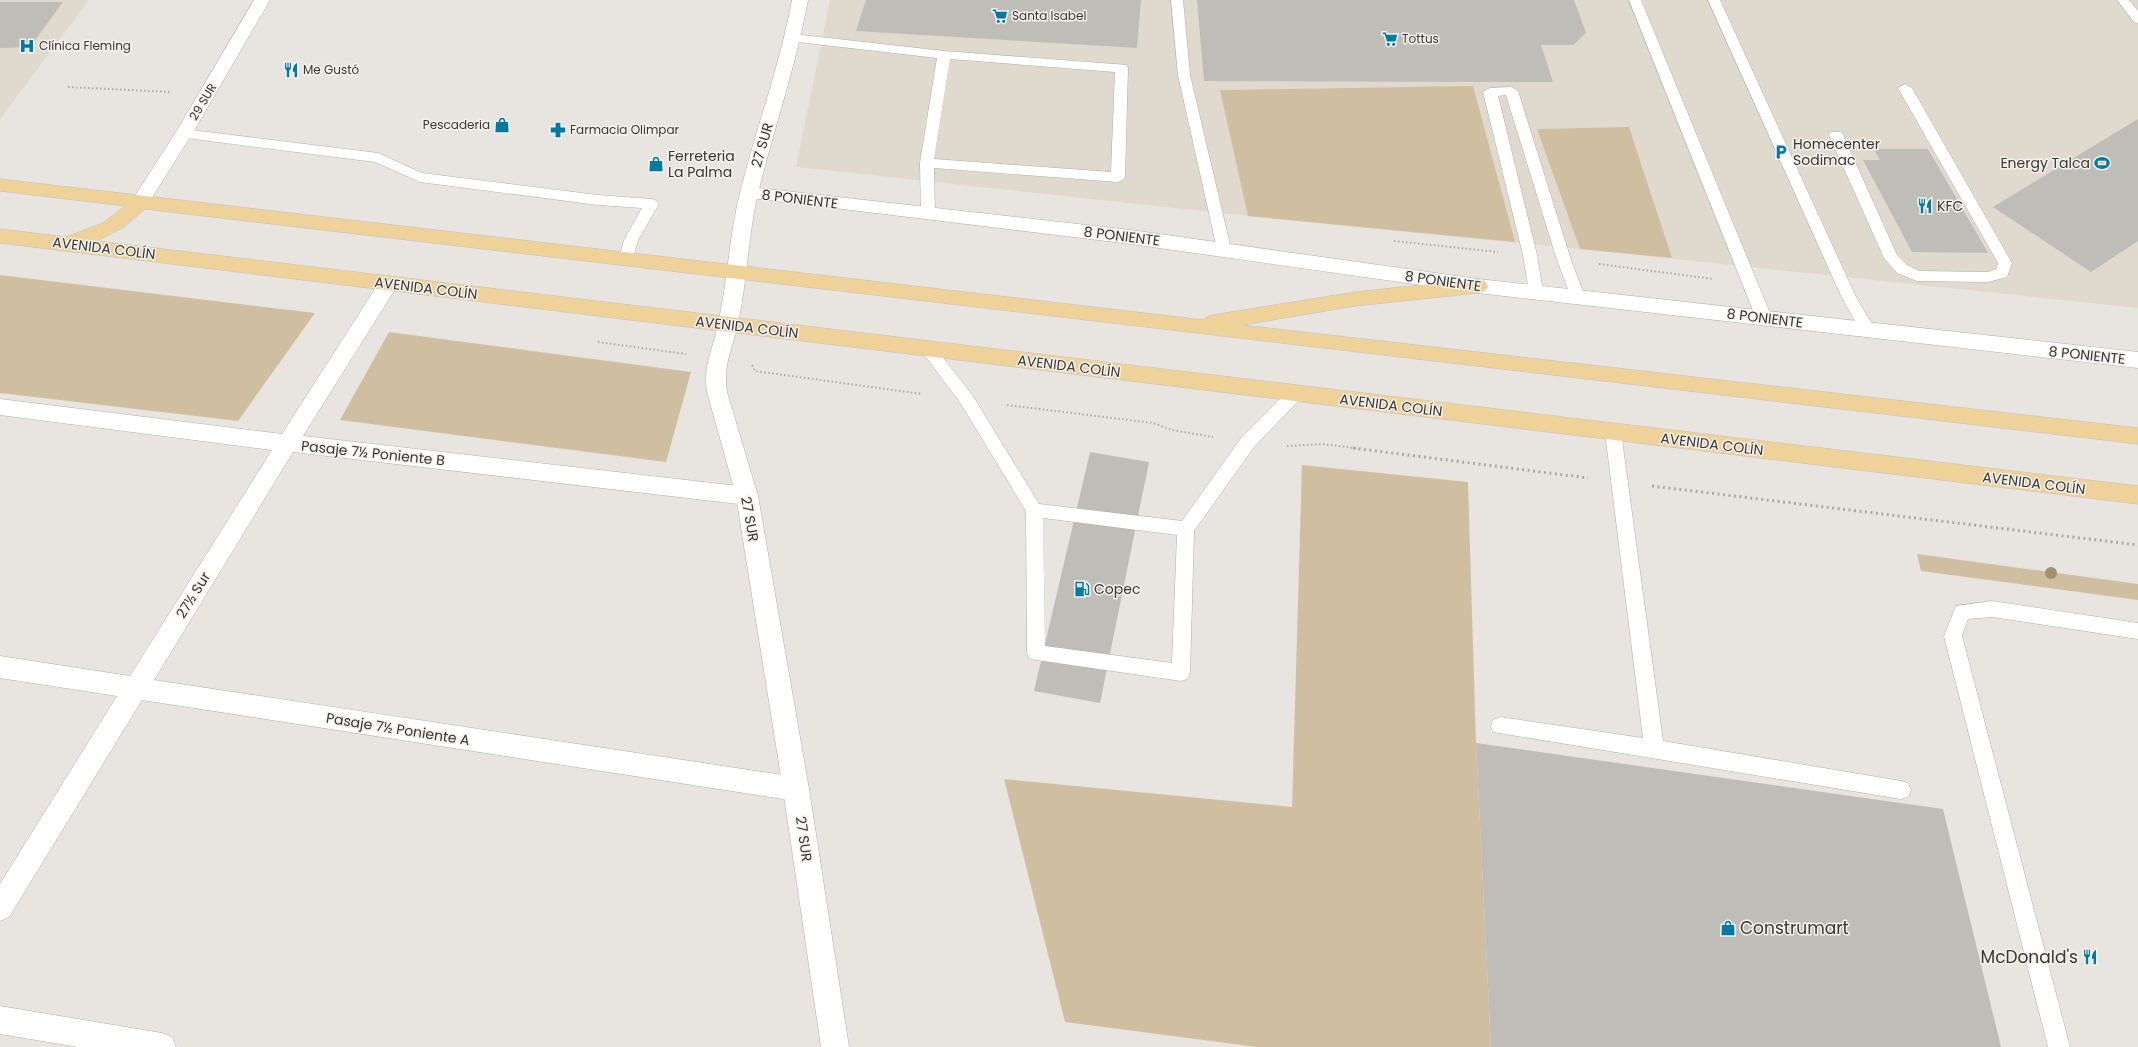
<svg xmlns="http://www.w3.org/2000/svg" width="2138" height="1047" font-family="Poppins,sans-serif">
	<rect width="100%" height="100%" fill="#e8e5e0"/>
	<!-- built -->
	<path fill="#e0d9ce" d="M0,0H89L0,119Z
		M830,0H2138V308L1580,249L1248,216L796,167Z"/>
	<!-- green -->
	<path fill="#d0bea0" d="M1473,86L1515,242L1248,216L1220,90Z
		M1629,127L1672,258L1580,249L1537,129Z
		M0,275L315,313L238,421L0,393Z
		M389,332L691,372L666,462L340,420Z
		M1302,465L1468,482L1476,743L1491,1047H1257L1065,1022L1004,779L1292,807Z
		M1917,554L2138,584V600L1921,571Z"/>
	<!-- building -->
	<path fill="#bfbdb8" d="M866,0H1141L1137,48L856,31Z
		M1197,0H1574L1586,33L1573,45H1541L1553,82L1204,81Z
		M0,2H63L30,47L0,48Z
		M2138,119V241L2091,272L1993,207Z
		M1874,149H1928L1988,253L1912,252L1863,160H1880Z
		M1090,452L1149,462L1100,703L1034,691Z
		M1476,743L1943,809L2001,1047H1491Z"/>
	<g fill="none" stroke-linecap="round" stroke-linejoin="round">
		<!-- service casing -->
		<g stroke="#b1afaa" stroke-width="1">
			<path id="service" d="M1171,0H1183L1190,75L1231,249L1229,253L1224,254L1219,253L1217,249L1178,75Z
				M1629,0H1641L1772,318L1769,322L1764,324L1759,322L1756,318Z
				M1708,0H1720L1856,297L1876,331L1873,335L1868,337L1863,335L1842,298Z
				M2117,0H2129L2138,11V23L2134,22Z
				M793,34L944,51L1127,65L1128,68L1125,177L1123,180L1118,182L934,168L935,214L933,218H923L921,214L920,163L937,58L789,41L787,38L789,35ZM950,59L1115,72L1111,172L934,159Z
				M1905,84L1912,88L2012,263L2007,277L1988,282L1917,281L1897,273L1884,258L1829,135L1831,132H1841L1843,135L1897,255L1907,265L1919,271L1988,272L1996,269L1998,263L1898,88Z
				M1511,87L1518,91L1571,260L1585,297L1583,301L1578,303L1573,301L1571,297L1557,260L1506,95L1498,96L1537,255L1543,292L1541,296L1536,298L1531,296L1529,292L1523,255L1483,92L1490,88Z
				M183,129L378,153L422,173L598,195L652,199L657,201L659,204L638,240L631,264L626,265L621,264L619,260L624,240L642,208L598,205L420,182L375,162L178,137L176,134L178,131Z
				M928,343L933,345L973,396L1039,504L1182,521L1242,437L1289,390L1295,388L1301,390L1303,394L1301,398L1254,447L1194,531L1190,673L1187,679L1181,681L1030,659L1027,653L1026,511L961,404L923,353L920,349L923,345ZM1043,518L1177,535L1172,663L1045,646Z
				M1613,425L1619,427L1621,432L1663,741L1901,781L1908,783L1911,790L1908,797L1901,799L1493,732L1491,726L1493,720L1500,717L1643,738L1605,432L1607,427Z
				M1992,601L2138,623V639L1992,617L1968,619L1962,636L2070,1047H2048L1944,636L1956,606Z"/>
		</g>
		<!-- minor casing -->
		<g stroke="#b1afaa" stroke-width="1">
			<path id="minor" d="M254,0H270L192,134L146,207L140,208L134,207L131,202L176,132Z
				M749,187L1131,230L1478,279L1485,281L1488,286L1485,291L1478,293L1131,244L743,197L740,193L743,189Z
				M389,276L396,278L399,283L303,436L747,487L755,490L758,496L755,502L747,505L293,452L154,680L796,777L805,780L809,789L805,798L796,801L142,700L9,917L0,921V884L117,696L0,678V656L130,676L272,450L0,415V399L282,434L382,278Z
				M0,1006L162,1033L172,1037L176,1047H78L0,1034Z"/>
		</g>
		<!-- tertiary casing -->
		<g stroke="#b1afaa" stroke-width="1">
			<path id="tertiary" d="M792,0H808C796,66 774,128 758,193C748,236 747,281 738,324C732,351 723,363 727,392L758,496L809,789L849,1047H821L783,789L736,496L707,392C703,363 713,351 718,324C728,281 729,236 740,193C756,128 780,66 792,0Z
				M1478,279L2138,352V368L1478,293L1471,291L1468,286L1471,281Z"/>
		</g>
		<!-- primary casing -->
		<g stroke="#c3c3c2" stroke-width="1">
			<path id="primary" d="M0,179L1204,320L1206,317L1213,315L1355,292L1478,279L1485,281L1488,286L1485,291L1478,293L1355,306L1242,325L2138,428V444L145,209L124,227L97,241L2138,486V504L0,243V229L66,237L103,223L125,206L0,191Z"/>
		</g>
		<!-- path-far1 -->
		<path stroke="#aca9a5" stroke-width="2" stroke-dasharray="1.5 2.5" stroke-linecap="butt" d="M68,87L171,92
			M1394,241L1498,252
			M1599,264L1713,279
			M598,342L686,354
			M752,365L755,371L922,394
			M1007,405L1153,423L1172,430L1213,437
			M1287,446L1323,444L1361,449"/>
		<!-- path -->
		<path stroke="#aca9a5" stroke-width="3" stroke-dasharray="2 3.5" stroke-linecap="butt" d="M1353,448L1588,478
			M1652,486L2138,545"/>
		<!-- service -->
		<use href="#service" fill="#fff" fill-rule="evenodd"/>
		<!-- minor -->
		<use href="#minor" fill="#fff" fill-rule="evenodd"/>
		<!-- tertiary -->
		<use href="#tertiary" fill="#fff" fill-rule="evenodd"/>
		<!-- primary -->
		<use href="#primary" fill="#efd19a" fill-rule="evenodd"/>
	</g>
	<!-- trees -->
	<circle fill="#a29171" cx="2051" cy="573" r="6"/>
	<!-- icons -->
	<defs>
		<g id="supermarket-bare" transform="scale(1.2)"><path d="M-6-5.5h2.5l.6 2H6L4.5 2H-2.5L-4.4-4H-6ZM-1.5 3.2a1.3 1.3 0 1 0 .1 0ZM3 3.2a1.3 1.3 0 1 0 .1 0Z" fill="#017aa2" stroke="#f5f2ee" stroke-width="2.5" paint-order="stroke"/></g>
		<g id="hospital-bare" transform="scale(1.2)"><path d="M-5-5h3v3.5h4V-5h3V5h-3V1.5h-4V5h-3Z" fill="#017aa2" stroke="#f5f2ee" stroke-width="2.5" paint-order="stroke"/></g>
		<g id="restaurant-bare" transform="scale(1.2)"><path d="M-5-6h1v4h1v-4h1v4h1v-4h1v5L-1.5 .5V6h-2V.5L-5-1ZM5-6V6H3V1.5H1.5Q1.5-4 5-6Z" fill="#017aa2" stroke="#f5f2ee" stroke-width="2.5" paint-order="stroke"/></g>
		<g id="shop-bare" transform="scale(1.2)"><path d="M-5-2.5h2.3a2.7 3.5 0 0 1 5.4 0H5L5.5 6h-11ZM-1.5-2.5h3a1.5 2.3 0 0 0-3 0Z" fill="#017aa2" stroke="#f5f2ee" stroke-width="2.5" paint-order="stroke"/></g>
		<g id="pharmacy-bare" transform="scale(1.2)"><path d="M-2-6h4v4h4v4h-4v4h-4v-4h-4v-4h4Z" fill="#017aa2" stroke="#f5f2ee" stroke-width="2.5" paint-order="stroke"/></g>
		<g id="parking-bare" transform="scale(1.2)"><path d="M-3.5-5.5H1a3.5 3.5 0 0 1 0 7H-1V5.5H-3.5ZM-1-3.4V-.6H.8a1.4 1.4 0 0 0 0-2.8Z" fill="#017aa2" stroke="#f5f2ee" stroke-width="2.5" paint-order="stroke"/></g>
		<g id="stadium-bare" transform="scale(1.2)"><path d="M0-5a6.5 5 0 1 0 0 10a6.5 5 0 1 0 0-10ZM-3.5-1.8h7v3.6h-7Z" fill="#017aa2" stroke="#f5f2ee" stroke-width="2.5" paint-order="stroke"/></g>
		<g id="fuel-bare" transform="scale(1.2)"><path d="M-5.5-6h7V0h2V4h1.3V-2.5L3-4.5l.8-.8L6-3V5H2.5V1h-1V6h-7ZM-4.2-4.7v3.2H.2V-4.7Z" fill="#017aa2" stroke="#f5f2ee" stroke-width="2.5" paint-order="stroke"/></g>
	</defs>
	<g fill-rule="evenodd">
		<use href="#supermarket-bare" x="1000" y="16"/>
		<use href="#supermarket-bare" x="1390" y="39"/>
		<use href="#hospital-bare" x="27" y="46"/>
		<use href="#restaurant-bare" x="291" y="70"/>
		<use href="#shop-bare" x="502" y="125"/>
		<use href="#pharmacy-bare" x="558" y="130"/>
		<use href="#parking-bare" x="1781" y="152"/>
		<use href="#stadium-bare" x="2102" y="163"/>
		<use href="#shop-bare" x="656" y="164"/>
		<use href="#restaurant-bare" x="1925" y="206"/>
		<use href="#fuel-bare" x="1082" y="589"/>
		<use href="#shop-bare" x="1728" y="928"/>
		<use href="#restaurant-bare" x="2090" y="957"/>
	</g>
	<g text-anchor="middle" stroke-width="3" stroke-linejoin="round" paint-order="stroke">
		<!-- far-poi labels -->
		<g font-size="12" fill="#373634" stroke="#f5f2ee" text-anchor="start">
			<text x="1012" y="20">Santa Isabel</text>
			<text x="1402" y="43">Tottus</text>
			<text x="39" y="50">Clínica Fleming</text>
			<text x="303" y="74">Me Gustó</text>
			<text x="490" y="129" text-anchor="end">Pescaderia</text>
			<text x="570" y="134">Farmacia Olimpar</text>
		</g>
		<!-- far-street labels -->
		<g font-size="12" fill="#373634" stroke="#f5f2ee">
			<text transform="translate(203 102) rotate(-59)" y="4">29 SUR</text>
		</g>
		<!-- poi labels -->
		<g font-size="14" fill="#373634" stroke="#f5f2ee" text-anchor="start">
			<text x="1793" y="149">Homecenter<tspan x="1793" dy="16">Sodimac</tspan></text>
			<text x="668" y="161">Ferreteria<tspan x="668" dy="16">La Palma</tspan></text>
			<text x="2090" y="168" text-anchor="end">Energy Talca</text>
			<text x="1937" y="211">KFC</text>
			<text x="1094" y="594">Copec</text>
		</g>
		<!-- street labels -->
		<g font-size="14" fill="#373634" stroke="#f5f2ee">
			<text transform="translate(762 145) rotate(-74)" y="5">27 SUR</text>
			<text transform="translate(800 199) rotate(7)" y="5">8 PONIENTE</text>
			<text transform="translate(1122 236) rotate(7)" y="5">8 PONIENTE</text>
			<text transform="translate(104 248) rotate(7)" y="5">AVENIDA COLÍN</text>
			<text transform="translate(1443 281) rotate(8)" y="5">8 PONIENTE</text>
			<text transform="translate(426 288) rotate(7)" y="5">AVENIDA COLÍN</text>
			<text transform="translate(1765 318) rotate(7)" y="5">8 PONIENTE</text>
			<text transform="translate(747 327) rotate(7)" y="5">AVENIDA COLÍN</text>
			<text transform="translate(2087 355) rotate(6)" y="5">8 PONIENTE</text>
			<text transform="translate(1069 366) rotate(7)" y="5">AVENIDA COLÍN</text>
			<text transform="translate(1391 405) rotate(7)" y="5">AVENIDA COLÍN</text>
			<text transform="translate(1712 444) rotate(7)" y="5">AVENIDA COLÍN</text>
			<text transform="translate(373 453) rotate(6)" y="5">Pasaje 7½ Poniente B</text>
			<text transform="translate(2034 483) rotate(7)" y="5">AVENIDA COLÍN</text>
			<text transform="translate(750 519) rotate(80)" y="5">27 SUR</text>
			<text transform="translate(193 595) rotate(-58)" y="5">27½ Sur</text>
			<text transform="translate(398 729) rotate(9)" y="5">Pasaje 7½ Poniente A</text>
			<text transform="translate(804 839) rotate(82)" y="5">27 SUR</text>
		</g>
		<!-- near-poi labels -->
		<g font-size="17" fill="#373634" stroke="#f5f2ee" text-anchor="start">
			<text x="1740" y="934">Construmart</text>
			<text x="2078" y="963" text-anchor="end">McDonald's</text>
		</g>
	</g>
</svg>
